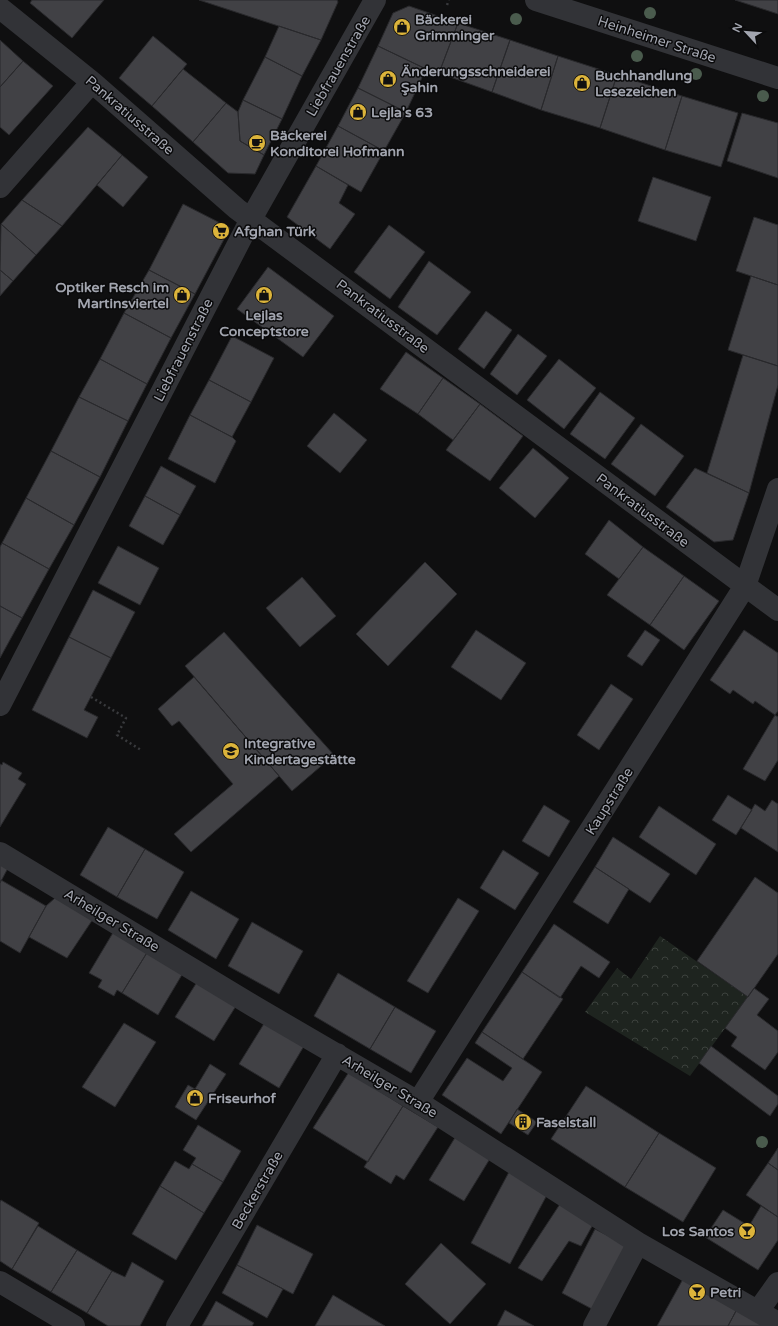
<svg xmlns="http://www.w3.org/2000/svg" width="778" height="1326" font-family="'Varela Round',sans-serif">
	<defs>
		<pattern id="park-crowns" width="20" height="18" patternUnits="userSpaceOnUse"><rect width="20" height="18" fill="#1e241f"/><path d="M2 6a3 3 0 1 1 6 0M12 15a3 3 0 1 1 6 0" fill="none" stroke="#3c413d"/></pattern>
	</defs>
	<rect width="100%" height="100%" fill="#0f0f10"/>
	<!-- park -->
	<path fill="url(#park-crowns)" d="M660,936L748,997L690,1076L585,1012L617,968L631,979Z"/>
	<!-- building -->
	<path fill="#414145" stroke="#29292c" d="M32,0H104L72,38L30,3Z
		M199,0H337L338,2L321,40Z
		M735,0H778V14Z
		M409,6L458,23L439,73L426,69L378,46L393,13Z
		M458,23L510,40L492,92L439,73Z
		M279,26L321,40L302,76L265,57Z
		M153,36L187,64L152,106L119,78Z
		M0,40L23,61L0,87Z
		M510,40L558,56L541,110L492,92Z
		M378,46L426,69L406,112L358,88Z
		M558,56L617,75L600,128L541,110Z
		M265,57L302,76L282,119L243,100Z
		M23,61L53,86L9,135L0,127V87Z
		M183,69L226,103L193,142L152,106Z
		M617,75L682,96L665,150L600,128Z
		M358,88L406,112L384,151L338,126Z
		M682,96L738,113L721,167L665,150Z
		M243,100L282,119L264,155L240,141L238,112Z
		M226,103L238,112L240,141L264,155L255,174L228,173L193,142Z
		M742,113L778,123V178L727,161Z
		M338,126L384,151L361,192L316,166Z
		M88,127L122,155L62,226L22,200Z
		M122,155L148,177L123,207L97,185Z
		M316,166L348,185L339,203L355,214L330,249L287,217Z
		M653,177L711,197L696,241L638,221Z
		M22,200L62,226L36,255L1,224Z
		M183,204L230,228L195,294L149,270Z
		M754,217L778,225V285L736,271Z
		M1,224L36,255L13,281L0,270Z
		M389,225L425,252L390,299L354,272Z
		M429,261L471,292L437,335L398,307Z
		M268,267L334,316L303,357L237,309Z
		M0,270L13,281L0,296Z
		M149,270L195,294L171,338L124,313Z
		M751,276L778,285V366L728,350Z
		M486,311L512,330L484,369L458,349Z
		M124,313L171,338L147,384L100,359Z
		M518,334L547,356L517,395L490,374Z
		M232,336L274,358L251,402L209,380Z
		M406,352L443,378L418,414L380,389Z
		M743,355L778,366V385L749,493L707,473Z
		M100,359L147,384L128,421L79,397Z
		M559,359L596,388L564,429L527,400Z
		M443,378L480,404L453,440L418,414Z
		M209,380L251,402L232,437L190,415Z
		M600,392L635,418L605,459L570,434Z
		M79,397L128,421L100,477L51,451Z
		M480,404L523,436L490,481L446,450Z
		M334,413L367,440L340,473L307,446Z
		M190,415L232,437L236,441L215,483L168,459Z
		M641,424L684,456L655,496L611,464Z
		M533,448L569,478L535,518L499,488Z
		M51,451L100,477L74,525L26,498Z
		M161,466L196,486L180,515L145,496Z
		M695,468L749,493L733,540L714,542L666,507Z
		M145,496L180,515L163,545L129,526Z
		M26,498L74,525L49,569L2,543Z
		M609,520L643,547L619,579L585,554Z
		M2,543L49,569L22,618L0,606V547Z
		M118,546L159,568L140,605L98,583Z
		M643,547L684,576L650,625L607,595Z
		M425,562L457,594L388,666L356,634Z
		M684,576L719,601L684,650L650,625Z
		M302,577L336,616L300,647L266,608Z
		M93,590L135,612L111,658L69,637Z
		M0,606L22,618L0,658Z
		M476,630L526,663L501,700L451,667Z
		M645,630L660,640L642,666L627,656Z
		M744,630L778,653V711L775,715L755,701L753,704L733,690L730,694L710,680Z
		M224,632L334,755L292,791L185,666Z
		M69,637L111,658L84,710L98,717L87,738L32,710Z
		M194,677L279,776L191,852L174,834L233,784L179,721L172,726L158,709Z
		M611,684L633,699L599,750L577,735Z
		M775,715L778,717V760L765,781L743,769Z
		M3,762L22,773L18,779L26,784L0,827V764L2,765Z
		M728,795L752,810L736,835L712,820Z
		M772,800L778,804V852L741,828L755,804L765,811Z
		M544,805L570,821L549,857L522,841Z
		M659,806L716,844L696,875L639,837Z
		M108,827L145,849L117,897L80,875Z
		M613,837L670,874L650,903L595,867Z
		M145,849L184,872L157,919L117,897Z
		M503,850L539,873L515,910L480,888Z
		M0,863L8,868L0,883Z
		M595,867L629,889L608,924L573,902Z
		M755,877L778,893V954L748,997L697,961Z
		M1,880L46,906L20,953L0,941V883Z
		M191,891L239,919L216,959L168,930Z
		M55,898L93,919L67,958L29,937L46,906Z
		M458,898L479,911L428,993L407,981Z
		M252,922L303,951L279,994L228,966Z
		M554,924L610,962L599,978L581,966L560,998L522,972Z
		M114,931L148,951L122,993L117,990L114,996L98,987L102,980L89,973Z
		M148,951L183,973L158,1015L122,993Z
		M522,972L563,999L523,1059L482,1032Z
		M338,973L395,1007L370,1049L314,1016Z
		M197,982L236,1006L214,1041L175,1017Z
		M754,988L769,999L757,1015L778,1031V1052L765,1070L731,1046L737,1037L725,1028Z
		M395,1007L436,1031L411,1073L370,1049Z
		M265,1022L304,1046L279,1088L239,1064Z
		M124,1023L156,1042L115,1107L82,1087Z
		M482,1032L542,1072L501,1134L442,1095L467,1058L503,1081L512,1068L475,1043Z
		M711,1046L778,1096V1104L770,1116L699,1063Z
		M210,1064L226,1074L196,1120L175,1107L188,1085L195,1089Z
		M349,1072L403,1106L368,1162L313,1128Z
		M586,1086L659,1133L625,1187L551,1139Z
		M403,1106L438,1127L404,1180L396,1175L391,1184L364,1167Z
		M517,1109L537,1122L528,1135L509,1123Z
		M198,1125L241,1151L223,1182L192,1164L196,1158L183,1150Z
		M659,1133L716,1168L683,1222L625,1187Z
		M456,1136L491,1157L464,1201L429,1180Z
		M778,1148V1170L768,1163Z
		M175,1161L189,1169L192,1164L223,1182L204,1213L160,1186Z
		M768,1163L778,1170V1217L746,1195Z
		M509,1172L548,1193L510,1264L471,1243Z
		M160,1186L204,1213L176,1260L132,1234Z
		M1,1200L39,1223L12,1269L0,1261V1202Z
		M560,1204L595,1221L581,1246L569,1241L542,1281L518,1268Z
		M761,1206L778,1217V1240L758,1270L705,1237L723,1210L749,1226Z
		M257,1225L313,1254L293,1294L237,1265Z
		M38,1226L77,1250L51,1292L12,1269Z
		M595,1229L626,1245L592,1309L562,1293Z
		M441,1243L486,1284L450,1324L405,1284Z
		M77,1250L112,1271L87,1313L51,1292Z
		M132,1262L164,1281L140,1326H108L87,1313L112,1271L125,1277Z
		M237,1265L283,1289L267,1318L222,1293Z
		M683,1279L737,1309L728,1326H657Z
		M333,1295L385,1326H315Z
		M216,1301L254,1323L252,1326H202Z
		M737,1309L765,1326H728Z
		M505,1310L534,1326H497Z"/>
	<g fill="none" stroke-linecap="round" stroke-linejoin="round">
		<!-- path -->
		<path stroke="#393a3d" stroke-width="2.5" stroke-dasharray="2 3" stroke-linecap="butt" d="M447,5L449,0
			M91,697L126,718L117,735L141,750"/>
		<!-- minor -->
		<path stroke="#323337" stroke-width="22" d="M0,8L92,82L237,209L778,610
			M0,187L92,82
			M0,705L251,219L375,0
			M0,853L255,1007L418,1102L638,1243L778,1323
			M418,1102L745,586L778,489
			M0,1282L74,1326
			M758,1311L778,1283
			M177,1326L337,1054
			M594,1326L638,1243"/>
		<!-- tertiary -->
		<path stroke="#323337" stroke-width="22" d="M536,0L778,78"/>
	</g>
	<!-- trees -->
	<g fill="#4a5b4d">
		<circle cx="650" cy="13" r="6"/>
		<circle cx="516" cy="19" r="6"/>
		<circle cx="637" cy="56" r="6"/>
		<circle cx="696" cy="74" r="6"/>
		<circle cx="763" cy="96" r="6"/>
		<circle cx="762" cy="1142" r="6"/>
	</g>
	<!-- icons -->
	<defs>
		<g id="shop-disc" transform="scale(0.9)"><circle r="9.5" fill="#dcb43b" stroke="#0a0a0b"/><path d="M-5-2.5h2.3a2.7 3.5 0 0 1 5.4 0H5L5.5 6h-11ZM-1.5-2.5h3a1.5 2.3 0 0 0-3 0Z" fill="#111"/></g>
		<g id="cafe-disc" transform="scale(0.9)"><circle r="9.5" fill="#dcb43b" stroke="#0a0a0b"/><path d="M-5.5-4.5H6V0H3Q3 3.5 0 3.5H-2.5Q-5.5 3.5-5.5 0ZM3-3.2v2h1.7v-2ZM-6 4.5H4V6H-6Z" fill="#111"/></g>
		<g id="supermarket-disc" transform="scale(0.9)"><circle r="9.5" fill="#dcb43b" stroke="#0a0a0b"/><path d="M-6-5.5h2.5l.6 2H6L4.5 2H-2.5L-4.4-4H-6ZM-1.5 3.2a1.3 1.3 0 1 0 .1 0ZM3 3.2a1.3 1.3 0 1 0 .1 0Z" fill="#111"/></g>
		<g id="school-disc" transform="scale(0.9)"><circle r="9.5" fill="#dcb43b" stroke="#0a0a0b"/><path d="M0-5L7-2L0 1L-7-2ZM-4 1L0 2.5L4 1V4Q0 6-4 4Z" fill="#111"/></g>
		<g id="building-disc" transform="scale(0.9)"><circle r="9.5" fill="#dcb43b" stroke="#0a0a0b"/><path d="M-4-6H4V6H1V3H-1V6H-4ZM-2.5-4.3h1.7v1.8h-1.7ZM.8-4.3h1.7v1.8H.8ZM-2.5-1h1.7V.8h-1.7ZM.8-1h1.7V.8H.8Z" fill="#111"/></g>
		<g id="bar-disc" transform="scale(0.9)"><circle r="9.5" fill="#dcb43b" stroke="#0a0a0b"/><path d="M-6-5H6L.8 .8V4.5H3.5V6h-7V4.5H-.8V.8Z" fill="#111"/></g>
	</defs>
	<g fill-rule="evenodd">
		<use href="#shop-disc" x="402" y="27"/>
		<use href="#shop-disc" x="388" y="79"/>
		<use href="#shop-disc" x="582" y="83"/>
		<use href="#shop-disc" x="358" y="112"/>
		<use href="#cafe-disc" x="257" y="143"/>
		<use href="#supermarket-disc" x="221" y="231"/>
		<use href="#shop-disc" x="182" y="295"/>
		<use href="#shop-disc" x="264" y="295"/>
		<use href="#school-disc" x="231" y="751"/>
		<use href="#shop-disc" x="195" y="1098"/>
		<use href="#building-disc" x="523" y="1122"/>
		<use href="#bar-disc" x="747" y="1231"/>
		<use href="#bar-disc" x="697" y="1292"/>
	</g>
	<g text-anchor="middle" stroke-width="3" stroke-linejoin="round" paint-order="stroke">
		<!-- poi labels -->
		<g font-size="14" font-weight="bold" fill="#a2a5af" stroke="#0a0a0b" text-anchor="start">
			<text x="415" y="24">Bäckerei<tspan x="415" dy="16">Grimminger</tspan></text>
			<text x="401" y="76">Änderungsschneiderei<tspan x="401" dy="16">Şahin</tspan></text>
			<text x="595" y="80">Buchhandlung<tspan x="595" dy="16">Lesezeichen</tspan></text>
			<text x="371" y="117">Lejla's 63</text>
			<text x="270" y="140">Bäckerei<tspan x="270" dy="16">Konditorei Hofmann</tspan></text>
			<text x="234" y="236">Afghan Türk</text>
			<text x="169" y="292" text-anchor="end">Optiker Resch im<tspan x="169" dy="16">Martinsviertel</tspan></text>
			<text x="264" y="320" text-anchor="middle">Lejlas<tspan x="264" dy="16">Conceptstore</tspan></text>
			<text x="244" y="748">Integrative<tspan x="244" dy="16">Kindertagestätte</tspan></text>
			<text x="208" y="1103">Friseurhof</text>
			<text x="536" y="1127">Faselstall</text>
			<text x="734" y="1236" text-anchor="end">Los Santos</text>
			<text x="710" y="1297">Petri</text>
		</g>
		<!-- street labels -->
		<g font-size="14" fill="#a2a5af" stroke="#0a0a0b">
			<text transform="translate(657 39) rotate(18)" y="5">Heinheimer Straße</text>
			<text transform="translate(338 66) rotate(-60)" y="5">Liebfrauenstraße</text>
			<text transform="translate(130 115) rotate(41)" y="5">Pankratiusstraße</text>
			<text transform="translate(383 316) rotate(37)" y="5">Pankratiusstraße</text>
			<text transform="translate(183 350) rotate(-63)" y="5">Liebfrauenstraße</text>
			<text transform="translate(643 510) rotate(37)" y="5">Pankratiusstraße</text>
			<text transform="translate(609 801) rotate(-58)" y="5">Kaupstraße</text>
			<text transform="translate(112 920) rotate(31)" y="5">Arheilger Straße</text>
			<text transform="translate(390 1086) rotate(31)" y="5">Arheilger Straße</text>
			<text transform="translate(257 1190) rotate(-60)" y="5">Beckerstraße</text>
		</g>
	</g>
	<!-- north arrow -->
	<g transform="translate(746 32) rotate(296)" stroke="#0a0a0b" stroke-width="3" paint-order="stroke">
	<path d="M0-3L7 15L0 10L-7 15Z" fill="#a2a5af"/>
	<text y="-6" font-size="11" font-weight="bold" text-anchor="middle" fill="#a2a5af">N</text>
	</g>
</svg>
